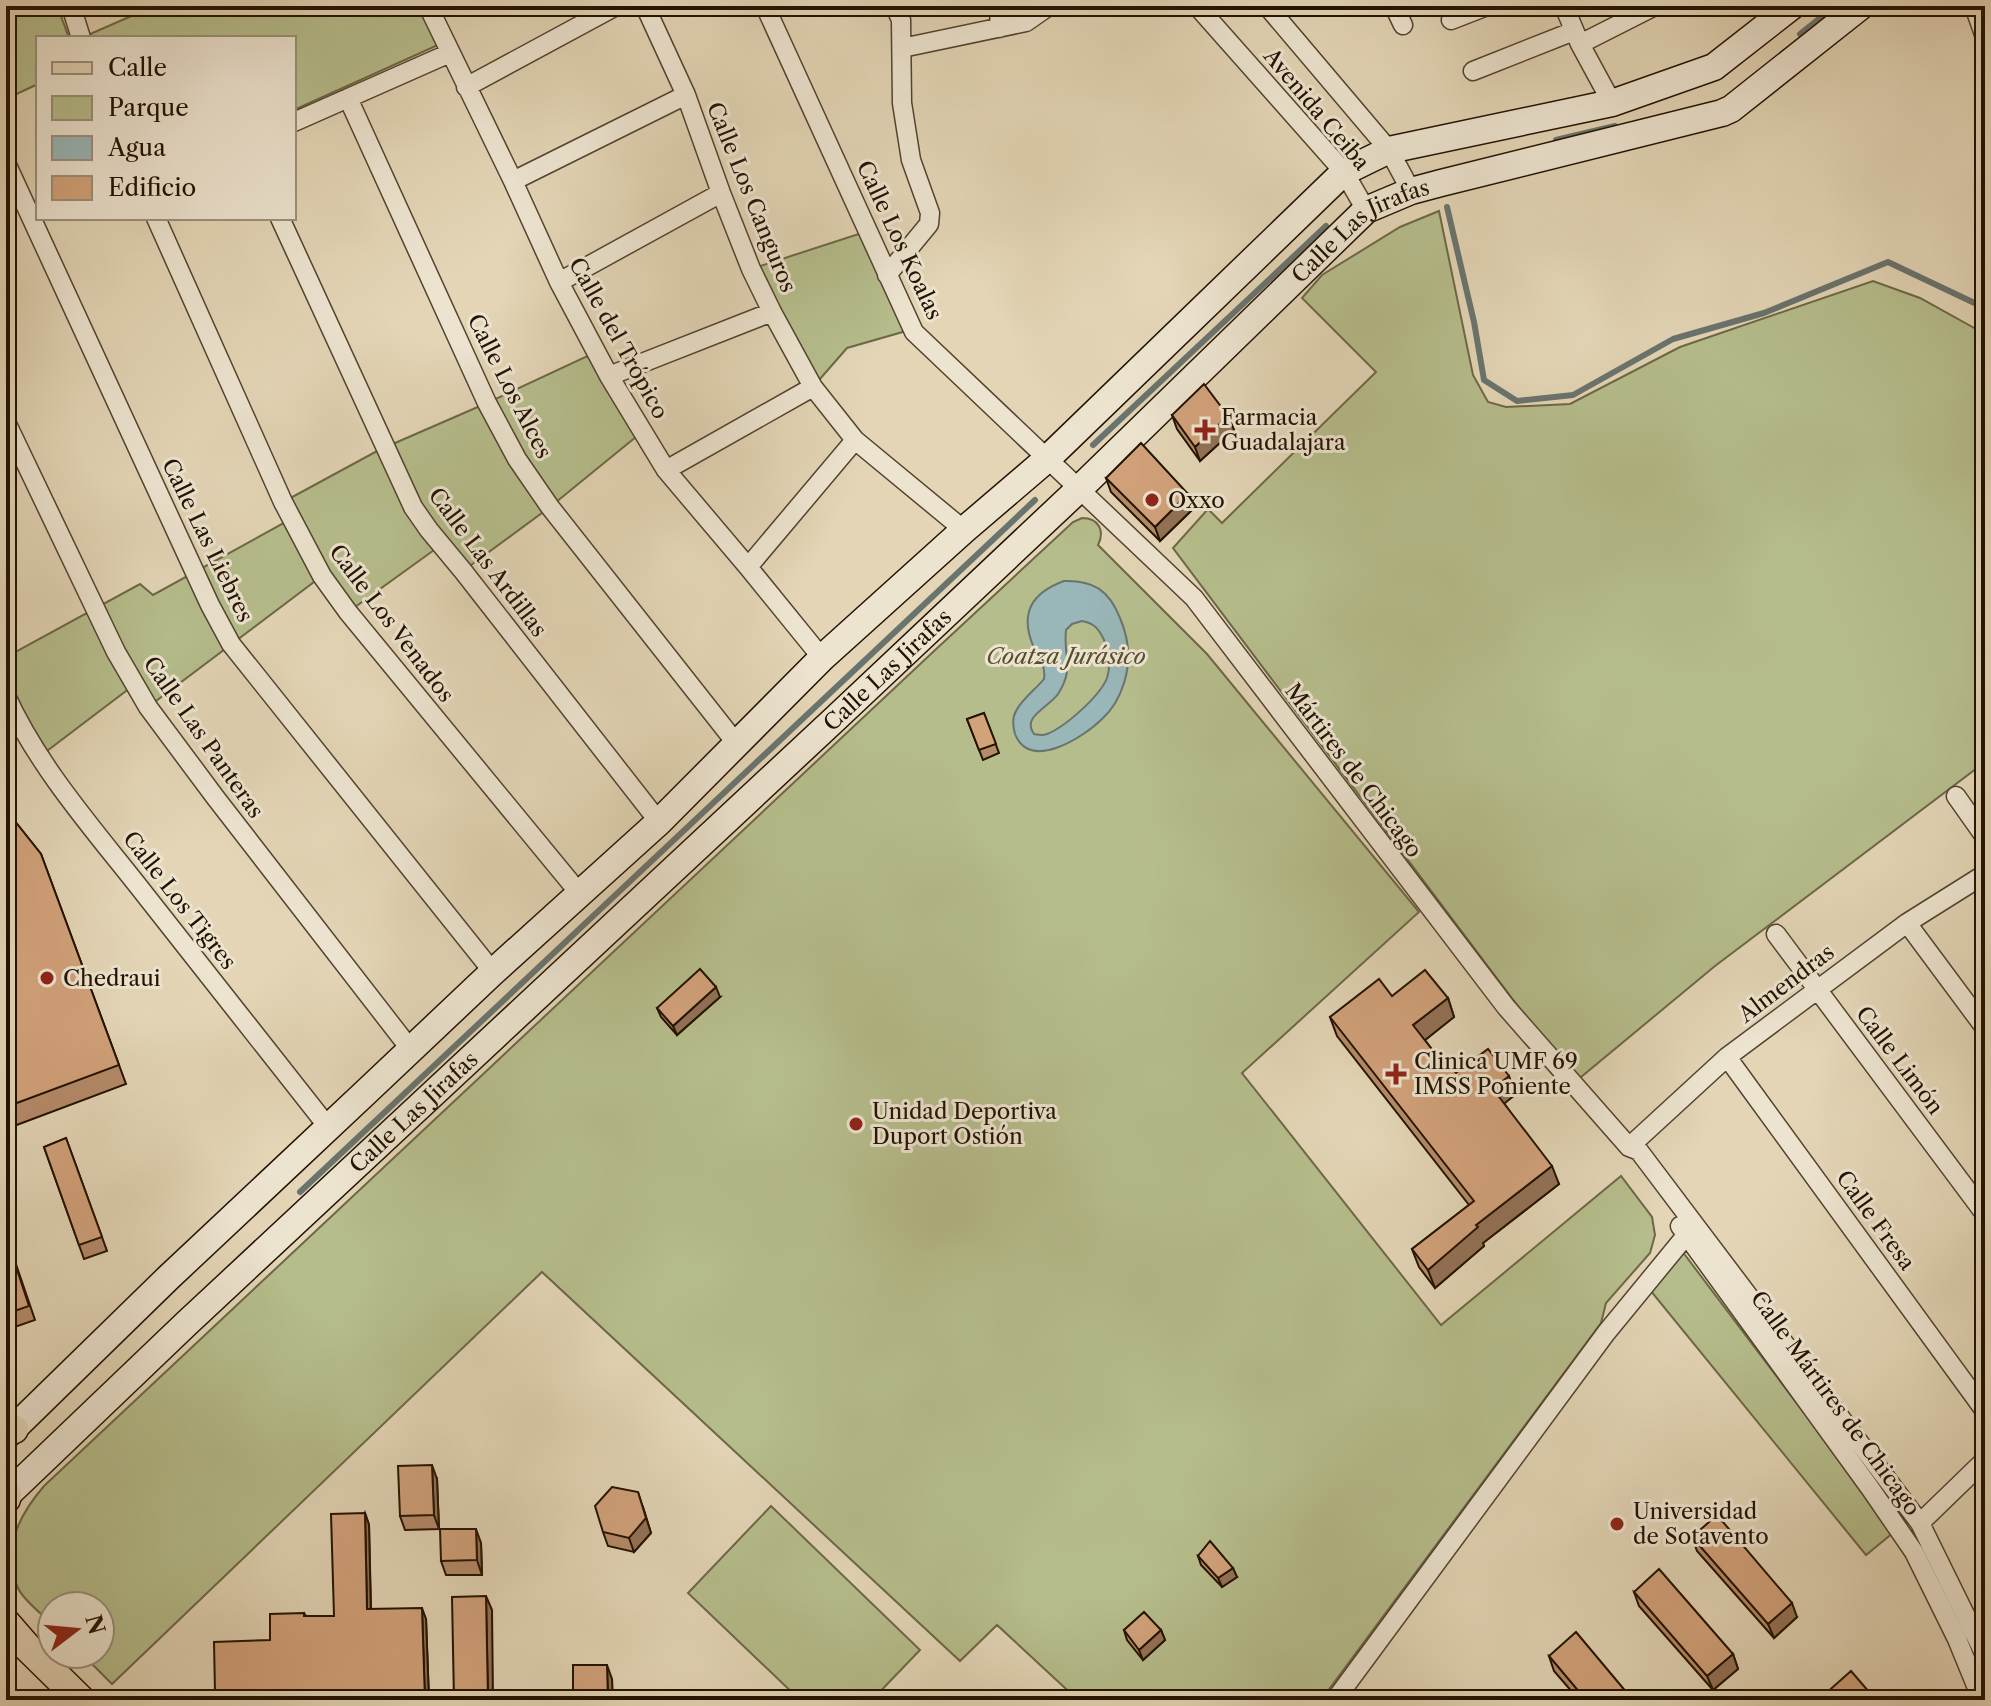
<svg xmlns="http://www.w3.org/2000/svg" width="1991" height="1706" font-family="'Libre Caslon Text',serif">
	<rect width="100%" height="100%" fill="#e3d5b6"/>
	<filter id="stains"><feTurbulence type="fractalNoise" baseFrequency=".0025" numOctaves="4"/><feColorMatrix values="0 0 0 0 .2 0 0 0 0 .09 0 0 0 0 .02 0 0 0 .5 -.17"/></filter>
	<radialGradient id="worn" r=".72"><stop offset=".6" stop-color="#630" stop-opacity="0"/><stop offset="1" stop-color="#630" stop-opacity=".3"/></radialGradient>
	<!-- green -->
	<path fill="#b6bd8c" stroke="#6c6846" stroke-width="2" d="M154,6H420L438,45L294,110V38H90L88,35Z
		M58,8L69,38H38V84L6,99V16Z
		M1439,211L1473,375L1488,402L1506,407L1570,404L1680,347L1873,281L1920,298L1985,334V762L1715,966L1575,1082L1173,548L1208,509L1222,523L1376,372L1302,298L1322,275L1400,227Z
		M868,231L913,329L847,348L813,387L751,269Z
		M596,352L642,432L550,507L463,571L441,545L348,612L322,576L148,707L134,685L39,757L6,696V657L140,584L153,595L291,519L283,502L379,450L487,403Z
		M1082,518C1099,518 1105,531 1098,545L1207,654L1419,912L1242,1073L1441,1325L1621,1176L1652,1217L1655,1235L1650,1253L1606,1303L1601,1323L1321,1700H1078L997,1625L960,1661L542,1272L112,1684L82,1654H100V1606H52V1624C42,1614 23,1600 18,1588C0,1551 20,1514 44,1486L933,652L1073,522Z
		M1682,1251L1894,1532L1866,1555L1650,1290Z
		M771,1506L920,1650L872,1700H800L688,1593Z"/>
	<!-- water -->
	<path fill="#99b6b8" stroke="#69746e" stroke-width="2" fill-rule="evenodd" d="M1064,581C1093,580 1109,590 1120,618C1129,639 1131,661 1124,683C1120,696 1112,710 1102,719C1084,737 1030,772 1015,734C1013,727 1012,718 1016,711C1022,699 1036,689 1044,679C1046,666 1039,659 1034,648C1019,614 1031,593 1064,581ZM1082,621C1094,623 1099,629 1104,640C1109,651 1111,666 1107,678C1100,696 1065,727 1047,734C1042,736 1040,735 1034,734C1021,717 1049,707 1058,694C1075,668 1063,657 1066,630L1072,624Z"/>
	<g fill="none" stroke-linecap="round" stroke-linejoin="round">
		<!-- stream -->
		<path stroke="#69746e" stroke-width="6" d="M1800,34L1835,6
			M1556,140L1615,126
			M1447,207L1474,322L1484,380L1517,401L1573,395L1673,339L1764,313L1888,262L1985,308
			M1093,445L1326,226
			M300,1192L1035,500"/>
		<!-- street casing -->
		<g stroke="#52432e" stroke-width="21">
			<path id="street" d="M71,6L81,38
				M428,6L513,181L559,282L609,376L666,470L748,567L822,658
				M645,6L686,95L721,193L751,269L772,312L813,387L855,440L964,530
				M765,6L914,332L1194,598L1506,1007L1629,1147L1639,1151L1920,1523L1985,1655
				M1197,6L1344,172L1366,210
				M1267,6L1389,150L1411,191
				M1394,6L1403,25
				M1564,6L1580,44L1612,103
				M1974,6L1985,37
				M1451,20L1487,6
				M999,28L1000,6
				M1580,44L1655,6
				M902,48L1026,22L1049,6
				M1473,71L1574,31
				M466,87L616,6
				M348,98L487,403L517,459L550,507L736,743
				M294,122L450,53
				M6,163L210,605L231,644L493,972
				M513,181L686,95
				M156,218L283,502L322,576L348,612L580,894
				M280,218L413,507L429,530L463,571L659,822
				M887,275L929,224L930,213L911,160L902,103L901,20L895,6
				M559,282L721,193
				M609,376L772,312
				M6,422L116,652L148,707L215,797L411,1050
				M666,470L813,387
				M748,567L855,440
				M6,696C40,770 96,832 146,896C207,973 267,1050 328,1127
				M1956,796L1985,837
				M1907,923L1985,1028
				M1776,934L1985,1214
				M1727,1057L1985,1411
				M1629,1147L1727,1057L1907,923L1985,874
				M1680,1226L1870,1488L1914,1552L1957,1639L1982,1700
				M1920,1523L1985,1460
				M1335,1700L1606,1333L1693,1227"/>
		</g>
		<!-- secondary casing -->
		<g stroke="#221200" stroke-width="29">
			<g id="secondary">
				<path d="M6,1436L168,1278L365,1093L493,972L659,822L822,658L964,530L1047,459L1344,172L1389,150L1612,103L1714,67L1792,6"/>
				<path id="s1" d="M6,1496L187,1323L836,718L1078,490L1366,210L1411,191L1441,183L1722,113L1731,109L1861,6"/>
			</g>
		</g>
		<!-- primary casing -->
		<g stroke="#221200" stroke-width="31">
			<path id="primary" d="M6,1431L14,1429
				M6,1499L7,1495
				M6,1623L26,1646L81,1700"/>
		</g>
		<!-- street -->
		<use href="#street" stroke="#ede4d0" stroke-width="18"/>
		<!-- secondary -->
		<use href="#secondary" stroke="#ede4d0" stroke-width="26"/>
		<!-- primary -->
		<use href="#primary" stroke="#e3d5b6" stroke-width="28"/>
	</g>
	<!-- wall -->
	<path fill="#b58b6a" stroke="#221200" stroke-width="2" d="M1172,415L1228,416L1234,430L1200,461L1177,429Z
		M1106,478L1188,494L1193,509L1160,541L1111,492Z
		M984,713L999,753L983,760L967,719Z
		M6,810L41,854L126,1084L6,1129Z
		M1392,996L1448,998L1454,1017L1425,1040L1434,1052L1456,1073L1516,1094L1504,1103L1559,1184L1483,1243L1484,1246L1435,1288L1419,1267L1412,1249L1469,1205L1337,1036L1330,1017Z
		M720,997L677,1035L661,1017L657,1008Z
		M66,1138L107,1251L84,1259L44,1147Z
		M6,1235L35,1320L9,1329L6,1320Z
		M437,1479L439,1529L405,1530L400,1516Z
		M643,1507L651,1533L634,1552L608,1546L603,1532Z
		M365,1513L369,1525L371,1609L426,1619L429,1700H218L215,1692L270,1640L304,1613L306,1616H334Z
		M1692,1537L1797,1617L1774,1638L1697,1551Z
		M481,1543L482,1575H446L441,1561Z
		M1198,1556L1237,1577L1222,1587L1201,1565Z
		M1634,1592L1733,1654L1738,1669L1713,1690L1639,1606Z
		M1124,1630H1161L1165,1640L1143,1660L1127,1640Z
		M1549,1656L1633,1700H1579L1554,1671Z"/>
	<!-- shaded-wall -->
	<path fill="#937156" stroke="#221200" stroke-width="2" d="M1228,416L1234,430L1200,461L1195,447Z
		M1188,494L1193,509L1160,541L1155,527Z
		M716,987L720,997L677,1035L673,1026Z
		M1448,998L1454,1017L1420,1044L1413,1025Z
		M1509,1076L1516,1094L1500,1107L1493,1089Z
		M1552,1166L1559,1184L1483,1243L1484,1246L1435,1288L1428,1270L1476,1225Z
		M432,1465L437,1479L439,1529L434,1515Z
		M638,1492L651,1533L634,1552L629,1538Z
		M365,1513L369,1525L371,1621L367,1609Z
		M476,1529L481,1543L482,1575L477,1560Z
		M1233,1568L1237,1577L1222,1587L1218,1578Z
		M486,1596L492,1610L493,1700H489L488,1699Z
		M1792,1603L1797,1617L1774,1638L1768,1624Z
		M422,1608L426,1619L429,1700H425Z
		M1161,1630L1165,1640L1143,1660L1139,1650Z
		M1733,1654L1738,1669L1713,1690L1707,1676Z
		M607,1665L612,1679L613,1700H608Z"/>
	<!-- building -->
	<path fill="#d2a27b" stroke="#221200" stroke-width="2" d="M1204,384L1228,416L1195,447L1172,415Z
		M1141,443L1188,494L1155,527L1106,478Z
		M984,713L996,744L979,750L967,719Z
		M6,810L41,854L119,1065L6,1107Z
		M700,969L716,987L673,1026L657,1008Z
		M1425,970L1448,998L1413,1025L1434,1052L1437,1050L1456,1073L1488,1049L1509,1076L1493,1089L1552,1166L1476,1225L1478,1227L1428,1270L1412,1249L1474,1201L1330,1017L1379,979L1392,996Z
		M66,1138L102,1237L79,1245L44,1147Z
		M6,1236L29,1306L6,1314Z
		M432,1465L434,1515L400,1516L398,1466Z
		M612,1487L638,1492L646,1518L629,1538L603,1532L595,1506Z
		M365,1513L367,1609L422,1608L425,1700H271V1690L215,1692L214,1642L270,1640V1614L304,1613V1616H334L331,1514Z
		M1717,1515L1792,1603L1768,1624L1692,1537Z
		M440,1529H476L477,1560L441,1561Z
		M1210,1541L1233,1568L1218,1578L1198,1556Z
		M1659,1569L1733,1654L1707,1676L1634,1592Z
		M486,1596L488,1699L454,1700L452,1597Z
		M1144,1612L1161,1630L1139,1650L1124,1630Z
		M1576,1632L1633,1700H1586L1549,1656Z
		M573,1665H607L608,1700H573Z
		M1851,1671L1876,1700H1830L1825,1694Z"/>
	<!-- markers -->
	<g fill="#8f2418" stroke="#ede4d0" stroke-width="3">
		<path d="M1201 418h8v8h8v8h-8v8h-8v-8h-8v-8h8z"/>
		<circle cx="1152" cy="500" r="8"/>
		<circle cx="47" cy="978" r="8"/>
		<path d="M1392 1062h8v8h8v8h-8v8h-8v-8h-8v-8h8z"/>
		<circle cx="856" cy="1124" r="8"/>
		<circle cx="1617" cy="1524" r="8"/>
	</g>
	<g text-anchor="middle" stroke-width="6" stroke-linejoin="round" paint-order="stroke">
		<!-- street labels -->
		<g font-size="22" fill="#221200" stroke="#ede4d0">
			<text transform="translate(1317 109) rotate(50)" y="8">Avenida Ceiba</text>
			<text transform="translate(752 197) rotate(68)" y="8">Calle Los Canguros</text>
			<text dy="8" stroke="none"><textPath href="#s1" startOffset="1856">Calle Las Jirafas</textPath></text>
			<text transform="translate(900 240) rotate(65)" y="8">Calle Los Koalas</text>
			<text transform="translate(619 338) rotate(61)" y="8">Calle del Trópico</text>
			<text transform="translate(510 386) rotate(63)" y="8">Calle Los Alces</text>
			<text transform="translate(208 540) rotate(64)" y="8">Calle Las Liebres</text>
			<text transform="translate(488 562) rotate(53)" y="8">Calle Las Ardillas</text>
			<text transform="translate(392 623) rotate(53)" y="8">Calle Los Venados</text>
			<text dy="8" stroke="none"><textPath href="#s1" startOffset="1208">Calle Las Jirafas</textPath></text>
			<text transform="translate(204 737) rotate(55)" y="8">Calle Las Panteras</text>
			<text transform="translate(1354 770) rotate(53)" y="8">Mártires de Chicago</text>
			<text transform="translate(180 900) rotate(52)" y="8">Calle Los Tigres</text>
			<text transform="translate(1786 983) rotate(-37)" y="8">Almendras</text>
			<text transform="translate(1900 1060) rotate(53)" y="8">Calle Limón</text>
			<text dy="8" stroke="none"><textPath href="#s1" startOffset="560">Calle Las Jirafas</textPath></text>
			<text transform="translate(1876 1220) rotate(54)" y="8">Calle Fresa</text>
			<text transform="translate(1836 1403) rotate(54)" y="8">Calle Mártires de Chicago</text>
		</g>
		<!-- poi labels -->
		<g font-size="22" fill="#221200" stroke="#ede4d0" text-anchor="start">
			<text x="1221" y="425">Farmacia<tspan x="1221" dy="25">Guadalajara</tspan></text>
			<text x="1168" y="508">Oxxo</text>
			<text x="63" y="986">Chedraui</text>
			<text x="1414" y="1069">Clinica UMF 69<tspan x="1414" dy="25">IMSS Poniente</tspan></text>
			<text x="872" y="1119">Unidad Deportiva<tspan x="872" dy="25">Duport Ostión</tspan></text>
			<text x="1633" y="1519">Universidad<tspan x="1633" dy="25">de Sotavento</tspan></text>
		</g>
		<!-- park labels -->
		<g font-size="22" font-style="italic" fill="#564e31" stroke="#ede4d0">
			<text x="1066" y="664">Coatza Jurásico</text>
		</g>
	</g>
	<!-- margin -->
	<rect width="1991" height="1706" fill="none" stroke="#e3d5b6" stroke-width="32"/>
	<rect x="8" y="8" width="1975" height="1690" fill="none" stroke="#221200" stroke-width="4"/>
	<rect x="16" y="16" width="1959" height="1674" fill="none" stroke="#221200" stroke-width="2"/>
	<!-- legend -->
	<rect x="36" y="36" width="260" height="184" fill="#ede4d0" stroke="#9c907d" stroke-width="2"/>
	<rect x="52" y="62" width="40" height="12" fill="#e3d5b6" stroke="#9c907d" stroke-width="2"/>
	<text x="108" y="76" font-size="24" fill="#221200">Calle</text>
	<rect x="52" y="96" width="40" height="24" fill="#b6bd8c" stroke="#9c907d" stroke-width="2"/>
	<text x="108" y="116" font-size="24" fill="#221200">Parque</text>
	<rect x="52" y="136" width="40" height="24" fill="#99b6b8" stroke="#9c907d" stroke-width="2"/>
	<text x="108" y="156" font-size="24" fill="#221200">Agua</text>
	<rect x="52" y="176" width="40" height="24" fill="#d2a27b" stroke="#9c907d" stroke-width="2"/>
	<text x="108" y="196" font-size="24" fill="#221200">Edificio</text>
	<!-- north arrow -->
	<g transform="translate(76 1630) rotate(74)"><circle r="38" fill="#ede4d0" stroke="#9c907d" stroke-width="2"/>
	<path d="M0-6L14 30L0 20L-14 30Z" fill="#8f2418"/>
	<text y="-12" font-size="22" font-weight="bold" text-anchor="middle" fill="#221200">N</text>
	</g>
	<rect width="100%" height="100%" filter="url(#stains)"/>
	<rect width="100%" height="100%" fill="url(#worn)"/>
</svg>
